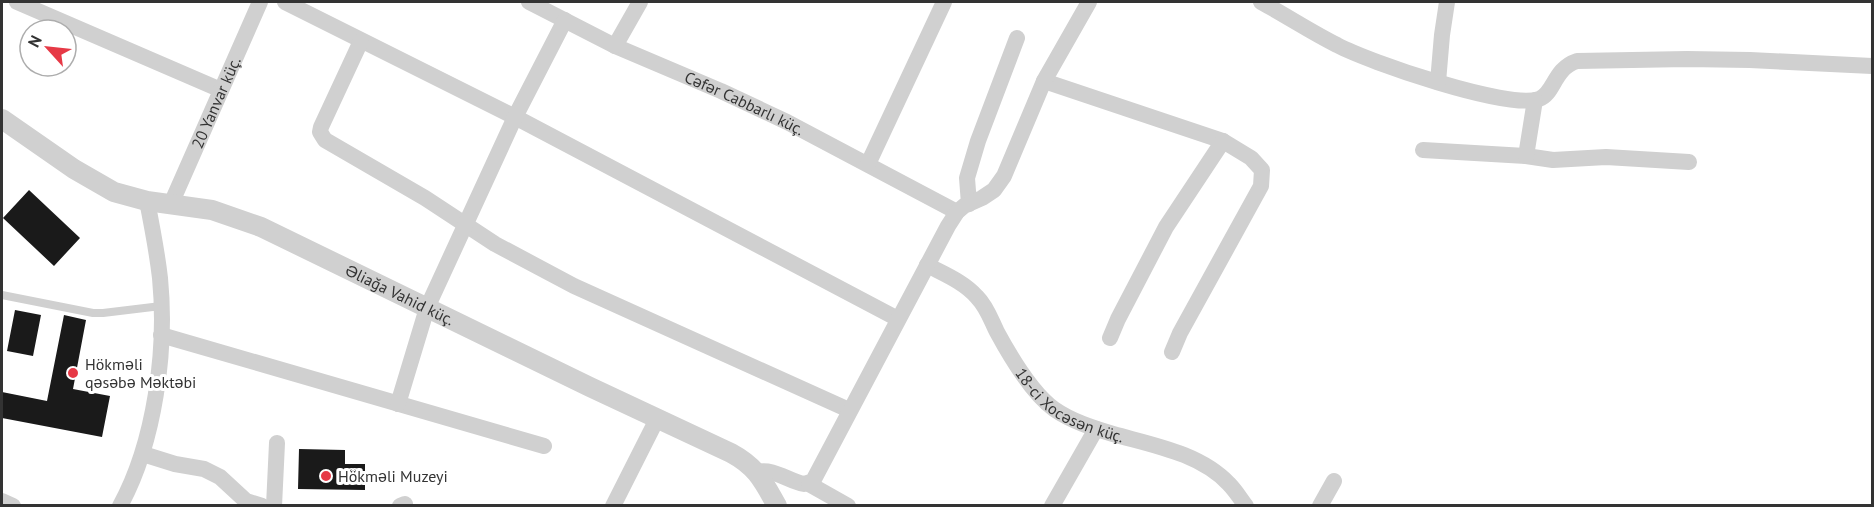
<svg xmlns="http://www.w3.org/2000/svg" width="1874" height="507" font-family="'PT Sans',sans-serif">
	<rect width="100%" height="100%" fill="#fff"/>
	<!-- building -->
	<path fill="#1a1a1a" d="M29,190L80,238L54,266L3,218Z
		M15,310L41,315L33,356L7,351Z
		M64,315L86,320L73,389L110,396L102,437L2,418V392L47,401Z
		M299,449L345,450V464H365V490L298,489Z"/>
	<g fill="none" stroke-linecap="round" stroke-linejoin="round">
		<!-- service -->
		<path stroke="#d0d0d0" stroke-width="8" d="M2,295L93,313H103L161,306"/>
		<!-- minor -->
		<g stroke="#d0d0d0" stroke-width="16">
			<path d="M17,2L221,90"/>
			<path d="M285,2L515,117L898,319"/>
			<path id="s1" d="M529,2L615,46L721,91L787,122L957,212"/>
			<path d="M1261,2C1287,16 1311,32 1337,45C1369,62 1508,110 1539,99C1555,93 1553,69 1577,61L1687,59L1750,60L1872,66"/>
			<path d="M361,41L321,127L320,132L325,140L425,198L495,244L574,286L849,410"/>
			<path d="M615,46L640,2"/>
			<path d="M1044,81L1223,141L1251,158L1262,170L1261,186L1180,333L1172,352"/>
			<path d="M1438,82L1442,35L1447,2"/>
			<path d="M1423,150L1526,156L1553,160L1606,157L1689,162"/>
			<path d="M1526,156L1535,100"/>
			<path d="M868,164L944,2"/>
			<path id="s2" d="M171,204L260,2"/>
			<path d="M969,204L967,178L978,141L1017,38"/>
			<path id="s3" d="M927,265C944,274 964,282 977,297C987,307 991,320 997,332C1010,356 1032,393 1054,409C1071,421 1093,428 1113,434C1152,445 1200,453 1229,484C1235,490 1240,498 1246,506"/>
			<path d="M161,335L544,446"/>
			<path d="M1110,338L1118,319L1166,227L1223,141"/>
			<path d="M398,404L427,308L515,117L565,20"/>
			<path d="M143,454L175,464L204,469L220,477L246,501L262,506"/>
			<path d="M757,472C774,468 788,481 804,484L813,481L948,226L957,212L964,206L982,198L994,190L1004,176L1044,81L1089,2"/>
			<path d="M809,484L848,506"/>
			<path d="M2,501L13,506"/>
			<path d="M120,506C155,442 167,350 160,278C157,252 152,226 147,201"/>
			<path d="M274,506L277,443"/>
			<path d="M400,506L405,504"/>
			<path d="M613,506L657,419"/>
			<path d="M1052,506L1096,429"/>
			<path d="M1320,506L1334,481"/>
		</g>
		<!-- tertiary -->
		<path stroke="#d0d0d0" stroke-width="20" id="s4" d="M2,119L74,169L114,192L147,201L212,210L261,227L590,387L731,453C757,467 763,481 777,506"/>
	</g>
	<!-- markers -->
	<g fill="#e63946" stroke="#fff" stroke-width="2">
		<circle cx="73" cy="373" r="6"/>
		<circle cx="326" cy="476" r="6"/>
	</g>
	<g text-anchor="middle" stroke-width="6" stroke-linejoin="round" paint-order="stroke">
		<!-- street labels -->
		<g font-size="16" fill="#333" stroke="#fff">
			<text dy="6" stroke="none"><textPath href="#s2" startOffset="111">20 Yanvar küç.</textPath></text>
			<text dy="6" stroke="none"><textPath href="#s1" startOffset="238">Cəfər Cabbarlı küç.</textPath></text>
			<text dy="6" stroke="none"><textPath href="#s4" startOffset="440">Əliağa Vahid küç.</textPath></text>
			<text dy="6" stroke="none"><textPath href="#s3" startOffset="208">18-ci Xocəsən küç.</textPath></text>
		</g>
		<!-- poi labels -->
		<g font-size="16" fill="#333" stroke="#fff" text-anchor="start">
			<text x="85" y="370">Hökməli<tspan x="85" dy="18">qəsəbə Məktəbi</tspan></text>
			<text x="338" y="482">Hökməli Muzeyi</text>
		</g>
	</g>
	<!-- border -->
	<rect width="1874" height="507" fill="none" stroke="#333333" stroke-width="6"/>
	<!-- north arrow -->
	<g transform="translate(48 48) rotate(297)"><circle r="28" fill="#ffffff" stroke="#adadad" stroke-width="1.5"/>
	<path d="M0-4.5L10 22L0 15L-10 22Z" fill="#e63946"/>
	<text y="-9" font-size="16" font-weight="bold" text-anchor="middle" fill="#333333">N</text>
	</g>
</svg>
